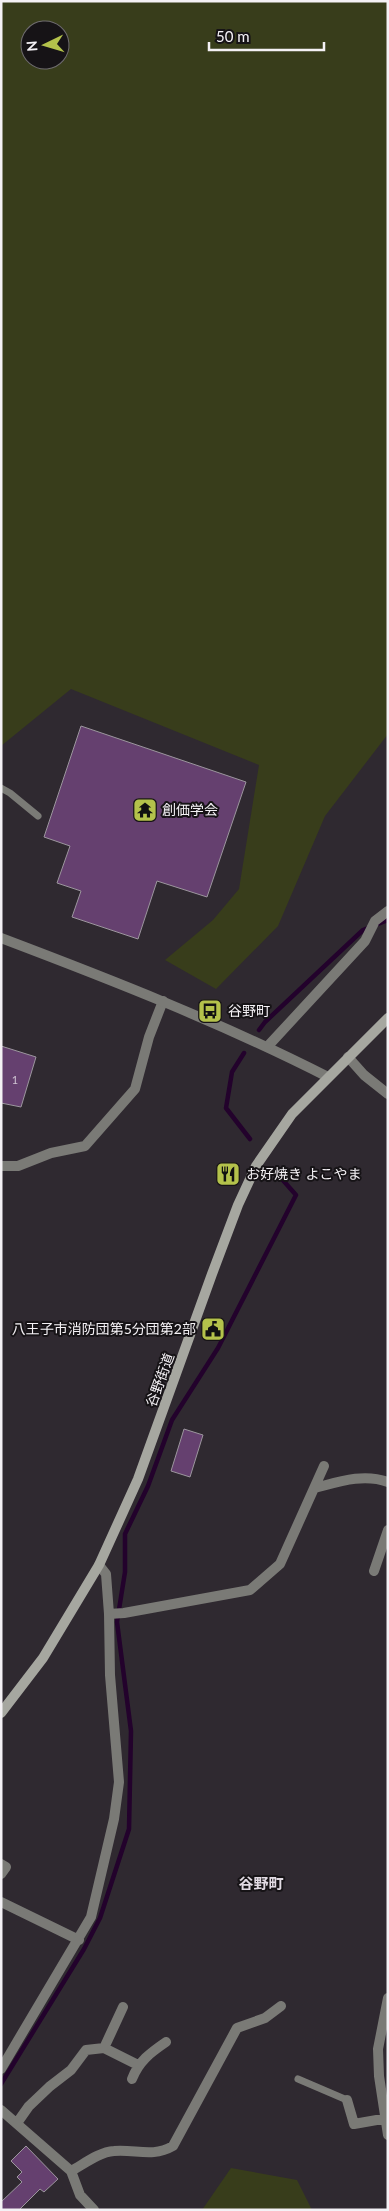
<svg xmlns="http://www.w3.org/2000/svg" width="389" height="2211" font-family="Lato,'Noto Sans JP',sans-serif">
	<rect width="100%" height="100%" fill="#2f2930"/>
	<!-- green -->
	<path fill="#383d1b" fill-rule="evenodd" d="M1,1H388V734L325,816L278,926L216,989L165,960L213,920L239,889L259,765L71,689L1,746ZM30,30H60V60H30Z
		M231,2168L297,2180L312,2210H202Z"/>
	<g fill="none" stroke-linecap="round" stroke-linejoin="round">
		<!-- stream -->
		<path stroke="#23022c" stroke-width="4.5" d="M259,1030L265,1022L363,930L388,920
			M244,1053L232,1072L226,1108L250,1139
			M1,2084L84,1949L100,1918L129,1829L131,1731L117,1622L125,1572V1534L148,1486L172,1420L218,1348L296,1195L273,1169"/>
	</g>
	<!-- building -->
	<path fill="#65406f" stroke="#9c969e" d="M81,726L246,782L207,897L157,881L138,939L72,917L81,891L57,883L70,846L44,837Z
		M1,1046L36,1057L21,1107L1,1103Z
		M184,1429L203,1435L190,1477L171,1471Z
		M26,2146L58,2179L44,2192L40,2189L19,2210H1V2202L22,2182L17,2177L22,2172L11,2161Z"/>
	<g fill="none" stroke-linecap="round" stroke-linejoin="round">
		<!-- service -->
		<path stroke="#7a7a76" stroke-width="7" d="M1,788L10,793L38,816
			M298,2079L347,2100"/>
		<!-- minor -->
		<path stroke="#7a7a76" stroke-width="10" d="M268,1046L365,941L375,921L388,911
			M348,1057L364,1075L388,1094
			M1,1166H18L51,1153L85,1146L135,1089L149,1037L163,1001
			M315,1488C338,1482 363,1473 388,1482
			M374,1571L388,1530
			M109,1614L124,1613L250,1590L280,1564L324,1466
			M1,1864L6,1867L1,1874
			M1,1902L79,1940
			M388,1998L378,2049L379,2076L388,2135
			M104,2048L123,2007
			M1,2069L91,1917L114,1819L119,1782L110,1675L109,1614L106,1574L99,1565
			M132,2079C139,2061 150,2053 166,2042
			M347,2100L354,2124L388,2118
			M1,2110L71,2171L80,2195L94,2210
			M17,2123L29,2106L49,2087L71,2070L86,2050L104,2048L138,2065
			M71,2171C84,2164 99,2152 114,2151C136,2149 152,2158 173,2146L237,2028L265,2018L281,2006"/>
		<!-- tertiary -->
		<path stroke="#7a7a76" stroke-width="10" d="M1,938C112,980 222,1023 328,1077"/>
		<!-- secondary -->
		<path stroke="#a6a7a0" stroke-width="10" d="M1,1713L43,1658L99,1565L138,1479L212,1274L238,1205L256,1166L292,1114L388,1018"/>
	</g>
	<!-- icons -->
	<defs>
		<g id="temple-square" transform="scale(1.25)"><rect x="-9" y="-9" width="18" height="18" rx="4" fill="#b4c24b" stroke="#161316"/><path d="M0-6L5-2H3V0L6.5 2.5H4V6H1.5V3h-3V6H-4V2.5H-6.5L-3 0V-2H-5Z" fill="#111"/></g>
		<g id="bus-square" transform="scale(1.25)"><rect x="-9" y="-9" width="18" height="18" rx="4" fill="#b4c24b" stroke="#161316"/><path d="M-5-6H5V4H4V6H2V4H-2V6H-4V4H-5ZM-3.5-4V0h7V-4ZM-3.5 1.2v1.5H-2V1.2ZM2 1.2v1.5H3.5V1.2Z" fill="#111"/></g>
		<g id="restaurant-square" transform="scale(1.25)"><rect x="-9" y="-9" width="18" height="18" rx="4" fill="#b4c24b" stroke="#161316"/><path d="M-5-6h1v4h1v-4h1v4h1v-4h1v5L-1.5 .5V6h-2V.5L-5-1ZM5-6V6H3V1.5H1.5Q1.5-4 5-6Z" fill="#111"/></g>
		<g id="civic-square" transform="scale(1.25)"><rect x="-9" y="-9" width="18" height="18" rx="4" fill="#b4c24b" stroke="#161316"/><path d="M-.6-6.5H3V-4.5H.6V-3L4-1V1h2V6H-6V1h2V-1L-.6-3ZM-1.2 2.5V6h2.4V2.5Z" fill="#111"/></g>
	</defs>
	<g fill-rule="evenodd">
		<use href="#temple-square" x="145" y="810"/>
		<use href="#bus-square" x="210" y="1011"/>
		<use href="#restaurant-square" x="228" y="1174"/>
		<use href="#civic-square" x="213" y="1329"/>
	</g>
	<g text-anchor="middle" stroke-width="4" stroke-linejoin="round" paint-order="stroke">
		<!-- number labels -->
		<g font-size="11" fill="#d0c5d4">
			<text x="15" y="1084">1</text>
		</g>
		<!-- poi labels -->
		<g font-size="14" fill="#f4f1f5" stroke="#161316" text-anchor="start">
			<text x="162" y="815">創価学会</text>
			<text x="228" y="1016">谷野町</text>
			<text x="246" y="1179">お好焼き よこやま</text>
			<text x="196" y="1334" text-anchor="end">八王子市消防団第5分団第2部</text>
		</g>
		<!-- street labels -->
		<g font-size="14" fill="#f4f1f5" stroke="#161316">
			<text transform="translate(160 1380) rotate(-70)" y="5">谷野街道</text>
		</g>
		<!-- neighbourhood labels -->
		<g font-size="15" font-weight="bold" fill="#e1dae3" stroke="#161316">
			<text x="261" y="1889">谷野町</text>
		</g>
	</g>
	<!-- border -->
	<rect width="389" height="2211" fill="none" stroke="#f4f1f5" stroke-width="5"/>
	<!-- north arrow -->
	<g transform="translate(45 45) rotate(265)"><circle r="24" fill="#161316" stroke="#6f6c6f"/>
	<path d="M0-4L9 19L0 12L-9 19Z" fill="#b4c24b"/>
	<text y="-8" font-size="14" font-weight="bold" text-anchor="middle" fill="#f4f1f5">N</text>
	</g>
	<!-- scale -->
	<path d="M209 42v8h115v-8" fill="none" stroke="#f4f1f5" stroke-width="2.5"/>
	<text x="216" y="42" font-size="15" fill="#f4f1f5" stroke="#161316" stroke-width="4" paint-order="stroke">50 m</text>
</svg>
